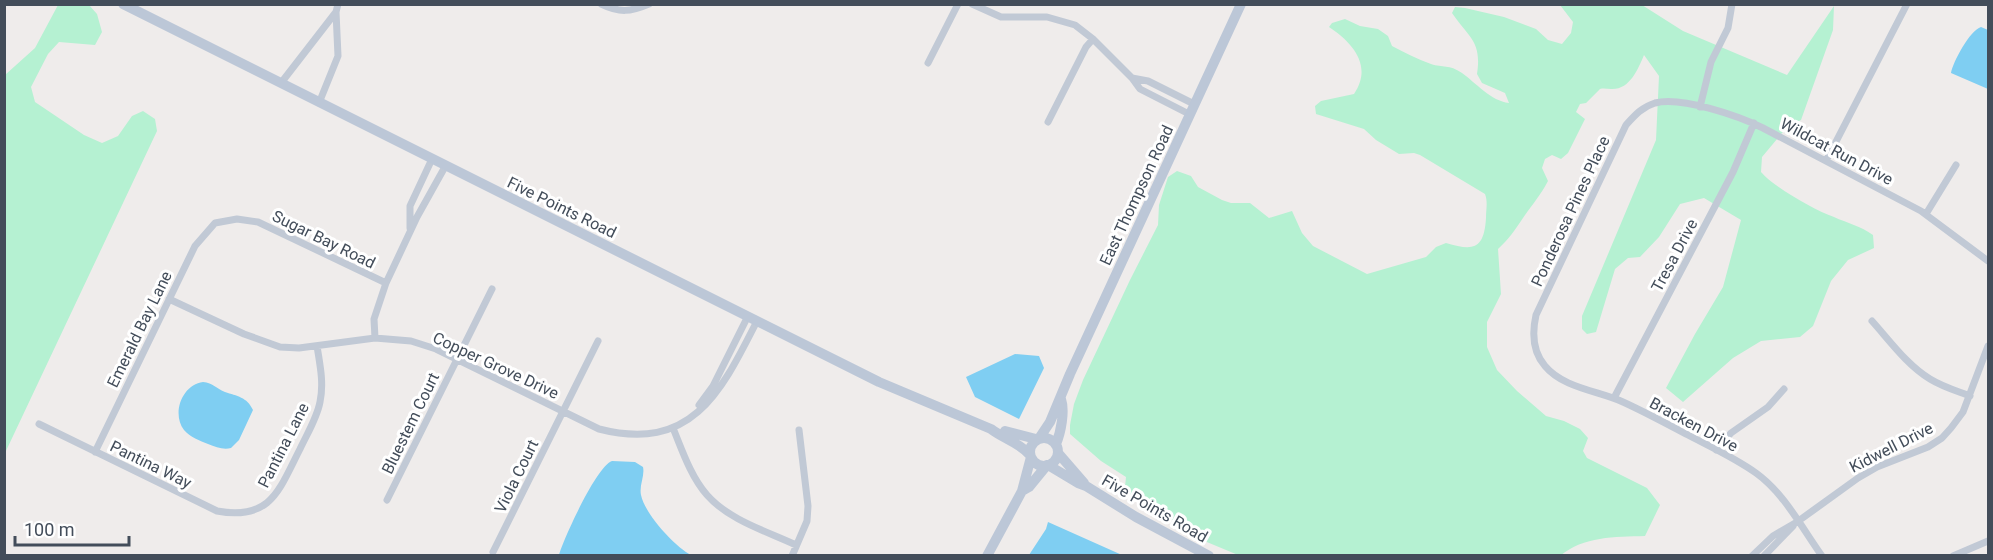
<svg xmlns="http://www.w3.org/2000/svg" width="1993" height="560" font-family="Roboto,sans-serif">
	<rect width="100%" height="100%" fill="#efeceb"/>
	<!-- green -->
	<path fill="#b5f1d2" d="M58,5H89L97,14L102,32L95,45L59,42L48,54L31,87L35,102L84,135L102,143L118,136L132,116L143,111L155,119L157,131L5,453V75L35,48Z
		M1560,5H1642L1683,31L1787,75L1834,6L1833,30L1801,120L1787,127L1762,157L1761,172C1774,187 1814,210 1834,217C1847,223 1861,226 1873,235L1874,248L1848,260L1831,281L1813,326L1800,337L1761,341L1733,358L1683,402L1666,388L1695,334L1723,287L1741,220L1704,198L1680,204L1659,237L1640,257L1628,258L1615,269L1596,332L1587,334L1582,329V316L1656,140L1659,76L1644,55C1638,69 1630,90 1611,89C1607,89 1604,88 1600,89L1586,103L1580,104L1576,112L1585,119L1568,153L1561,159L1552,155L1545,159L1542,168L1548,181C1540,196 1532,205 1523,218C1514,231 1509,239 1498,249L1501,294L1487,322V347L1497,370L1517,391L1546,416L1564,421L1580,429L1588,438L1583,451L1587,458L1647,488L1660,505L1645,536C1614,537 1584,536 1560,556L1238,555L1202,540L1171,519L1145,510L1129,494L1125,487L1126,477L1101,461L1070,434V425L1074,404L1083,380L1130,280L1158,225L1159,205L1168,177L1177,171L1191,176L1198,187L1222,200L1231,203H1250L1269,218L1292,211L1302,233L1313,246L1367,274L1426,257L1436,247L1446,243C1473,251 1484,250 1486,218C1486,209 1488,202 1485,194L1420,155L1414,153L1399,154L1376,140L1364,129L1316,114L1315,106L1321,101L1354,94C1373,66 1353,43 1329,27L1332,23L1345,19L1360,26L1378,29L1388,36L1392,46C1404,52 1417,59 1431,64C1443,68 1449,64 1462,73C1476,83 1491,101 1509,103L1505,93L1482,83L1477,74C1482,41 1469,38 1452,13L1455,7L1465,8L1504,17L1536,29L1548,40L1562,44L1571,33L1573,22Z"/>
	<!-- water -->
	<path fill="#7fcef2" d="M1981,27L1988,30V89L1951,73C1953,62 1970,30 1981,27Z
		M1015,354L1039,356L1044,368L1019,419L975,397L966,377Z
		M203,382C213,383 217,389 225,392C237,396 247,397 253,410L239,440L231,448C223,450 216,447 208,444C200,441 190,437 184,430C171,413 183,384 203,382Z
		M612,461L635,462L643,467C645,476 639,485 641,495C645,514 674,546 691,555H559C564,538 596,467 612,461Z
		M1048,522L1122,555H1029L1046,529Z"/>
	<g fill="none" stroke-linecap="round" stroke-linejoin="round">
		<!-- street -->
		<path stroke="#c1c9d5" stroke-width="7" d="M601,4C620,13 630,12 649,4
			M972,4L1001,17H1047L1075,25L1093,39L1132,78L1140,89L1189,114
			M928,63L958,4
			M1132,78L1148,81L1194,104
			M281,83L336,12
			M319,103L338,56L336,12L338,4
			M1700,107L1711,62L1728,28L1732,4
			M1048,122L1086,47L1093,39
			M1826,161L1907,4
			M1926,214L1956,165
			M410,228V206L432,159
			M169,299L244,334L280,347L299,348L375,338L411,341L436,349L599,429C692,453 721,392 757,321
			M1872,321C1890,341 1907,365 1930,379C1943,387 1957,391 1970,396
			M375,338L374,319L386,283L417,217L446,165
			M1614,398L1733,172L1754,123
			M699,405L713,386L748,316
			M39,424L217,511C271,521 279,490 300,449C307,434 317,418 320,402C324,383 320,365 317,346
			M673,428C682,450 691,477 707,495C729,520 766,531 796,545
			M1716,450L1731,433L1768,407L1784,389
			M95,452L195,246L215,223L237,219L258,222L386,283
			M387,500L492,289
			M493,552L598,341
			M792,556L807,521L808,506L799,430
			M1752,556L1773,536L1797,522L1858,478L1877,467L1928,447L1942,438L1951,428L1963,412L1988,346
			M1764,556L1793,526
			M1822,556C1802,528 1784,493 1756,473C1735,458 1711,447 1688,435C1667,424 1645,412 1623,402C1599,391 1563,388 1545,366C1532,351 1532,333 1536,315L1626,125C1635,115 1642,107 1655,103C1681,96 1739,116 1763,128L1921,211L1988,261
			M1953,556L1988,541"/>
		<!-- secondary -->
		<path stroke="#bcc7d7" stroke-width="10" d="M123,4L879,382L991,429C1004,439 1019,442 1030,455
			M1005,431L1036,439
			M1040,437L1050,422L1070,374L1241,4
			M1030 452a14 14 0 1 1 28 0a14 14 0 1 1-28 0Z
			M1056,444C1061,432 1065,411 1061,399
			M1058,453L1084,483
			M1048,465L1078,483L1086,486L1136,517L1209,556
			M1022,491L1029,487L1047,465
			M987,556L1022,491L1031,457"/>
	</g>
	<g text-anchor="middle" stroke-width="6" stroke-linejoin="round" paint-order="stroke">
		<!-- street labels -->
		<g font-size="16" fill="#434d5a" stroke="#fff">
			<text transform="translate(1837 151) rotate(28)" y="6">Wildcat Run Drive</text>
			<text transform="translate(1136 195) rotate(-65)" y="6">East Thompson Road</text>
			<text transform="translate(562 207) rotate(26)" y="6">Five Points Road</text>
			<text transform="translate(1570 211) rotate(-65)" y="6">Ponderosa Pines Place</text>
			<text transform="translate(324 239) rotate(26)" y="6">Sugar Bay Road</text>
			<text transform="translate(1674 255) rotate(-62)" y="6">Tresa Drive</text>
			<text transform="translate(139 329) rotate(-64)" y="6">Emerald Bay Lane</text>
			<text transform="translate(496 365) rotate(25)" y="6">Copper Grove Drive</text>
			<text transform="translate(410 423) rotate(-64)" y="6">Bluestem Court</text>
			<text transform="translate(1694 424) rotate(28)" y="6">Bracken Drive</text>
			<text transform="translate(283 445) rotate(-63)" y="6">Pantina Lane</text>
			<text transform="translate(1891 447) rotate(-27)" y="6">Kidwell Drive</text>
			<text transform="translate(151 464) rotate(26)" y="6">Pantina Way</text>
			<text transform="translate(516 476) rotate(-64)" y="6">Viola Court</text>
			<text transform="translate(1155 508) rotate(30)" y="6">Five Points Road</text>
		</g>
	</g>
	<!-- border -->
	<rect width="1993" height="560" fill="none" stroke="#434d5a" stroke-width="12"/>
	<!-- scale -->
	<path d="M15 536v9h114v-9" fill="none" stroke="#434d5a" stroke-width="3"/>
	<text x="24" y="536" font-size="18" fill="#434d5a" stroke="#ffffff" stroke-width="4.5" paint-order="stroke">100 m</text>
</svg>
